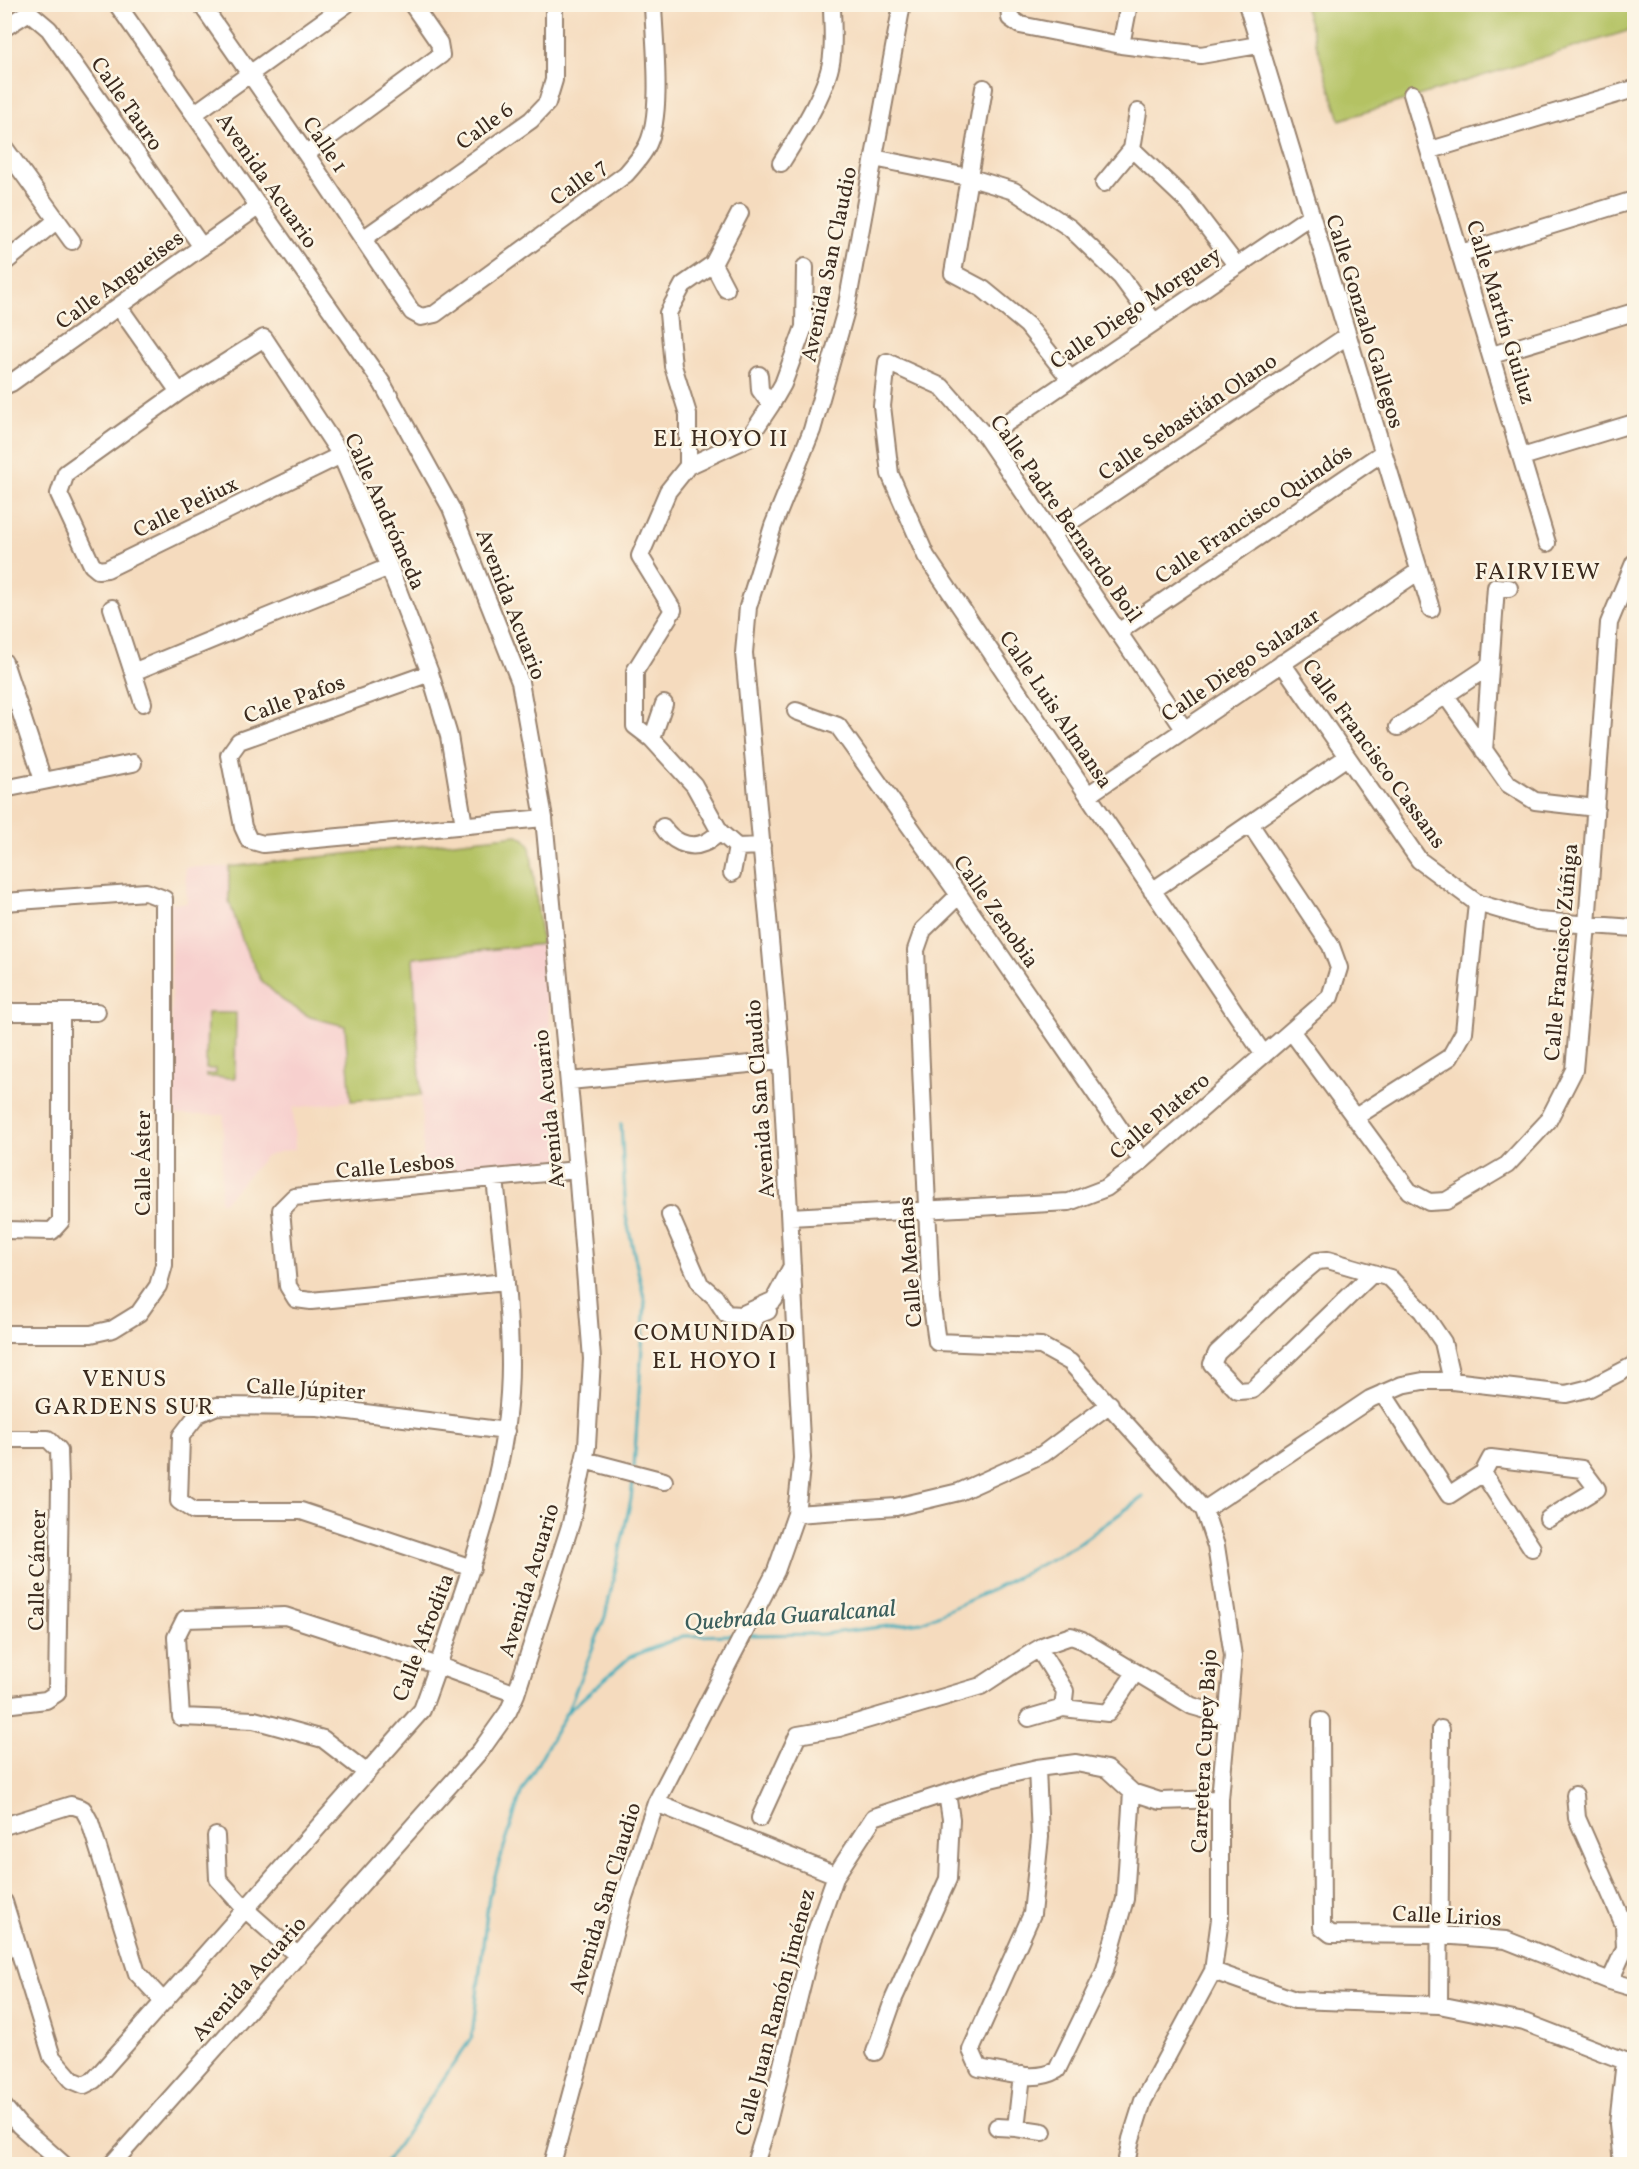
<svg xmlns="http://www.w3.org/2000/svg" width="1639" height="2169" font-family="Vollkorn,serif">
	<rect width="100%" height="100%" fill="#fcf5e5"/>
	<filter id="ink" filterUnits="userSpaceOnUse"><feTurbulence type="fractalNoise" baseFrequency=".0167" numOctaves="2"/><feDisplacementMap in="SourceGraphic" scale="12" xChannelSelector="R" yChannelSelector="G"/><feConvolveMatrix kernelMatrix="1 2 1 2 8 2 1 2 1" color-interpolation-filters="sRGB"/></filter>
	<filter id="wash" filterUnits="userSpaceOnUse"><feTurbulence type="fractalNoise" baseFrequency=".008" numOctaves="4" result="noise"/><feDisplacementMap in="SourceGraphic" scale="24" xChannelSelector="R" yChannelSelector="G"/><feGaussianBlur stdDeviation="1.35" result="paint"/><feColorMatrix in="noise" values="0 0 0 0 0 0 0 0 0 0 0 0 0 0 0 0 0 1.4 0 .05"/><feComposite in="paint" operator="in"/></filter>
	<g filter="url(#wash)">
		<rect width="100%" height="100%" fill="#f5dbbe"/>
		<!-- built -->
		<path fill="#f7d0ce" d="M185,867H229V901L244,945L310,1016L345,1026L351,1101L293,1108L295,1149L282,1151L265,1157L225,1201L220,1202L224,1115H173L170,903H187Z
			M542,944L565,1166L424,1177L421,1095L413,958Z"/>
		<!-- green -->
		<path fill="#b4c264" stroke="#787641" stroke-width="1.5" d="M1304,5H1634V29L1340,120Z
			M517,835L525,839L530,846L542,944L413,958L421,1095L351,1101L345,1026L310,1017L282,1000L261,980L244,945L229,901V867Z
			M207,1013H236L235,1078L206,1077V1074H216V1069H206Z"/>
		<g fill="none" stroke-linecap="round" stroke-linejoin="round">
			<!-- stream -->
			<path stroke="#3babb9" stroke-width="3" d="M621,1124L626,1217L645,1302L634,1467
				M749,1635L823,1634L922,1622L994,1589L1075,1546L1143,1497
				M567,1712L605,1617L631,1499L633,1480
				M385,2164L472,2037L489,1895L521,1793L566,1713L630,1657L683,1636L736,1635"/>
		</g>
	</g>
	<g filter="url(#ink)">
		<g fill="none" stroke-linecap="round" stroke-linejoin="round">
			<!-- minor casing -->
			<g stroke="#98826e" stroke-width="20">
				<path id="minor" d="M201,4L306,154L412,312L421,317L435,314L626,174C635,164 643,155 648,144C663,112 654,41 653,4
					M1009,4L1010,18L1020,25L1121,45L1201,55L1258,45
					M1247,4L1431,609
					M4,28L29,12L49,29L202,247
					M1121,45L1129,4
					M984,88L953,273L983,289L1027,325L1070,379
					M1412,94L1547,543
					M194,114L347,4
					M4,147L72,241
					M1132,149L1188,202L1237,266
					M1431,150L1634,89
					M306,154L441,55L439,43L412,4
					M874,158L968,177L1014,191L1070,228L1121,277L1154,322
					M781,163C798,136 830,87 832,55C834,39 832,21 832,4
					M1104,183L1132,149L1138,112
					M363,239L531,120L547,103L554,80V4
					M1461,253L1634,200
					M4,263L56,221
					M726,289L713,264L740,213
					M119,307L179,392
					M1492,355L1634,312
					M759,375L760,390L771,405
					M4,386L11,383L259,206
					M986,437L1310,216
					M341,455L107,569L98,570L92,565L59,494L66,473L179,392L264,338L341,455L389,567L430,673L449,736L464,825
					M1522,457L1634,423
					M688,466L749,438L771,405L783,384L804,327L805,267
					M1052,534L1347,336
					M112,608L143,703
					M1118,632L1382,453
					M4,662L43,780
					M1282,663L1419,860L1477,903L1538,921L1634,928
					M133,672L389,567
					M430,673L239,741L229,755L243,827L249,840L263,844L544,818
					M1446,696L1508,784L1535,801L1596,808
					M664,704L652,739L694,785L720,832L737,847L762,846
					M796,711L838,726L959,895L1142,1161
					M1398,727L1488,667
					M1184,729L986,437L942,387L887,362L882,406L890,474L926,556L1264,1055
					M652,739L635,726V671L673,610L640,556L668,491L688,466V414L673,366L668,313L683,285L713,264
					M1484,751L1496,587L1509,588
					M4,789L133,763
					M1088,795L1419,571
					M663,827C671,840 688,850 704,843C710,841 715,836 720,832
					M732,873L737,847
					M1152,891L1347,757
					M959,895L923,930L916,950L931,1299L937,1342L1041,1346L1070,1362L1204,1510L1216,1546L1233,1656L1220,1799V1919L1213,1971L1143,2101L1131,2139L1126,2164
					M4,902L146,892L164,899V1265L158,1286L139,1313L113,1329L91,1334H4
					M4,1012H97
					M1292,1032L1409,1191L1429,1202L1446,1201L1507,1165L1548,1121L1574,1070L1587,925L1609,623L1634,563
					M569,1081L781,1061
					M1354,1118L1450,1057L1464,1032L1477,903
					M670,1215L700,1284L715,1297L726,1314L741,1315L774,1300L792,1266
					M790,1217L1069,1202L1106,1188L1142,1161L1330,997L1339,968L1331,946L1250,824
					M4,1230L52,1231L61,1221V1012
					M1373,1273L1252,1390L1238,1391L1212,1364L1217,1353L1297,1278L1317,1261L1328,1260L1390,1278L1422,1311L1443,1342L1452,1381
					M506,1282L311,1301L296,1299L288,1286L281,1210L294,1197L577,1170
					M751,1331L755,1316L768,1311
					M1383,1393L1449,1495L1483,1473L1491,1458L1582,1469L1597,1489L1548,1519
					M4,1439H48L59,1450L60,1484L57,1693L46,1700L4,1705
					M584,1460L664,1481
					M1483,1473L1532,1548
					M1204,1510L1370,1399L1402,1385L1423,1381H1452L1566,1394L1590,1388L1634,1365
					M796,1514L896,1507L959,1492L1043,1454L1110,1404
					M472,1568L301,1511H194L179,1501L181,1436L198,1414L217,1406L318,1407L506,1431
					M1039,1649L1065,1691L1063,1708
					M1029,1718L1063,1708L1108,1713L1135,1673
					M1321,1721L1322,1927L1331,1934L1440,1935L1506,1940L1610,1981L1634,1988
					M1037,1768L1040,1837L1032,1914L971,2050L979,2068C1003,2072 1036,2083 1057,2070L1104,1973L1125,1899L1132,1792
					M367,1773L323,1739L254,1720L181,1717L176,1637L185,1619L285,1616L439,1666L516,1694
					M1575,1795L1577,1818L1624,1925L1625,1948L1610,1981
					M656,1803L836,1875
					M760,1818L798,1735L839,1728L981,1686L1028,1655L1045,1645L1071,1636L1082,1640L1192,1706L1227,1716
					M4,1826L71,1805L83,1809L90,1822L137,1973L164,2002
					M216,1836L218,1879L246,1910L298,1956
					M4,1902L52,2057L72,2080L84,2085L94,2080L422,1710C436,1673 448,1636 461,1598C487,1522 510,1445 510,1364C510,1302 501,1239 495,1178
					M1213,1971L1295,2000L1439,2005L1524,2022L1625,2061H1634
					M1439,2005L1441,1729
					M875,2052L894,1998L948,1879L951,1819L947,1794
					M4,2107L19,2125L63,2164
					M997,2127L1016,2128L1043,2132
					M1016,2128L1022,2075
					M112,2164L481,1750L508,1712L516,1694L571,1523L587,1446L592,1359L577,1170L544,818L520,682L451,508L382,383L117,4
					M552,2164L624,1897L656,1803L776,1571L796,1514L802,1458L781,1061L744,653L748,607L773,526L812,430L846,310L902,4
					M755,2164L767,2126L813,1940L836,1875L874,1817L986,1780L1037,1768L1076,1763L1107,1769L1132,1792L1160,1801L1220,1799
					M1622,2164L1618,2124L1625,2061"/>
			</g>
			<!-- minor -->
			<use href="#minor" stroke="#fff" stroke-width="16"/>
		</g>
	</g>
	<g text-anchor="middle" stroke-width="5" stroke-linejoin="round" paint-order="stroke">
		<!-- street labels -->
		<g font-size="22" fill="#3b2a1e" stroke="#fcf5e5">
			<text transform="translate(128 103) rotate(55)" y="8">Calle Tauro</text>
			<text transform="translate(484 125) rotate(-36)" y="8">Calle 6</text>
			<text transform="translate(326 144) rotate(56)" y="8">Calle 1</text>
			<text transform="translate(268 180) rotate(55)" y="8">Avenida Acuario</text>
			<text transform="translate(578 181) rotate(-36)" y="8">Calle 7</text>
			<text transform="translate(828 264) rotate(-78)" y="8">Avenida San Claudio</text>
			<text transform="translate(119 279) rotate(-36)" y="8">Calle Angueises</text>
			<text transform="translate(1135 307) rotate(-34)" y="8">Calle Diego Morguey</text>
			<text transform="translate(1502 312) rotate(73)" y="8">Calle Martín Guiluz</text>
			<text transform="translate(1366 321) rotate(73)" y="8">Calle Gonzalo Gallegos</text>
			<text transform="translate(1187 416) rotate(-34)" y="8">Calle Sebastián Olano</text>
			<text transform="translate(185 506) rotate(-26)" y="8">Calle Peliux</text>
			<text transform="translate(386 511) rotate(66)" y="8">Calle Andrómeda</text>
			<text transform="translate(1253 513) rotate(-34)" y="8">Calle Francisco Quindós</text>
			<text transform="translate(1067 518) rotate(55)" y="8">Calle Padre Bernardo Boil</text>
			<text transform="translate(512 604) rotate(69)" y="8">Avenida Acuario</text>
			<text transform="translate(1240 664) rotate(-34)" y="8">Calle Diego Salazar</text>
			<text transform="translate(294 698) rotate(-20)" y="8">Calle Pafos</text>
			<text transform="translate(1057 709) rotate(56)" y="8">Calle Luis Almansa</text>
			<text transform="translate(1375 753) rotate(54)" y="8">Calle Francisco Cassans</text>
			<text transform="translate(997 911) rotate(55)" y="8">Calle Zenobia</text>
			<text transform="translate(1560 952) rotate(-85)" y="8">Calle Francisco Zúñiga</text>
			<text transform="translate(759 1099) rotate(-94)" y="8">Avenida San Claudio</text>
			<text transform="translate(548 1109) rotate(-96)" y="8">Avenida Acuario</text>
			<text transform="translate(1159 1115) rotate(-40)" y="8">Calle Platero</text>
			<text transform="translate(142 1163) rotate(-90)" y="8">Calle Áster</text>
			<text transform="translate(395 1165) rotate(-5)" y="8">Calle Lesbos</text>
			<text transform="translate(909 1262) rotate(-94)" y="8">Calle Menfias</text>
			<text transform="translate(306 1388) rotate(3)" y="8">Calle Júpiter</text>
			<text transform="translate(36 1570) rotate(-89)" y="8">Calle Cáncer</text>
			<text transform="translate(528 1580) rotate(-73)" y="8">Avenida Acuario</text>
			<text transform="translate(422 1637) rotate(-69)" y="8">Calle Afrodita</text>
			<text transform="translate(1203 1751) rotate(-87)" y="8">Carretera Cupey Bajo</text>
			<text transform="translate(604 1898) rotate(-73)" y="8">Avenida San Claudio</text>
			<text transform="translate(1447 1915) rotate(3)" y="8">Calle Lirios</text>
			<text transform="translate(248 1978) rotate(-48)" y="8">Avenida Acuario</text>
			<text transform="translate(774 2012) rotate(-75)" y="8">Calle Juan Ramón Jiménez</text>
		</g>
		<!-- neighbourhood labels -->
		<g font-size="24" letter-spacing="1.5" fill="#3b2a1e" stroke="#fcf5e5">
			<text x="721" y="446">EL HOYO II</text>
			<text x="1538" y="579">FAIRVIEW</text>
			<text x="715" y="1340">COMUNIDAD<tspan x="715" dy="28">EL HOYO I</tspan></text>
			<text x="125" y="1386">VENUS<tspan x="125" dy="28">GARDENS SUR</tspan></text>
		</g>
		<!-- water labels -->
		<g font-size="24" font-style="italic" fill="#3b5e5c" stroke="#fcf5e5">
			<text transform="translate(790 1615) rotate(-4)" y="8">Quebrada Guaralcanal</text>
		</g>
	</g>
	<!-- margin -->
	<rect width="1639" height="2169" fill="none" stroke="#fcf5e5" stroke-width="24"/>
</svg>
